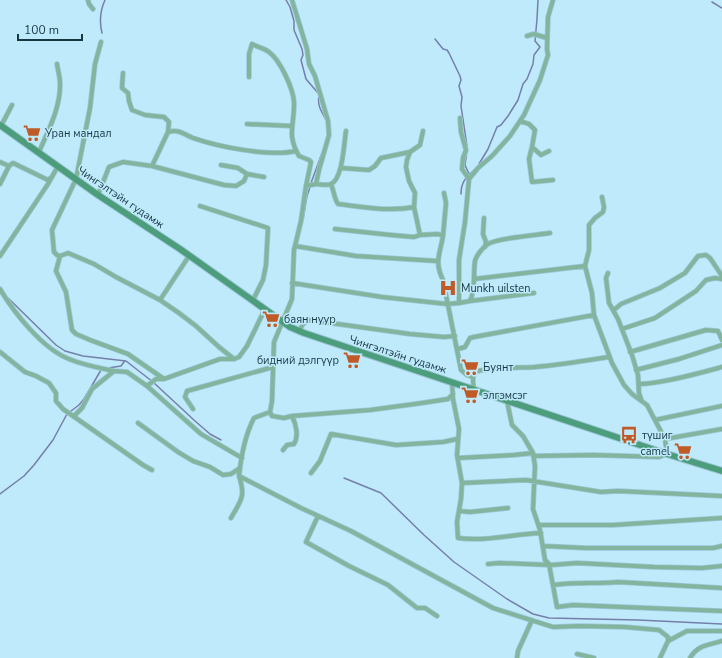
<svg xmlns="http://www.w3.org/2000/svg" width="722" height="658" font-family="'Nunito Sans',sans-serif">
	<rect width="100%" height="100%" fill="#bfeafc"/>
	<g fill="none" stroke-linecap="round" stroke-linejoin="round">
		<!-- stream -->
		<path stroke="#767faa" stroke-width="1.5" d="M286,0L290,7L294,21V30L302,49L303,55L301,60L306,79L318,93
			M712,2L722,8
			M102,33C99,21 100,11 105,0
			M435,39L443,49L447,50L449,53L460,76L461,80L459,86L462,97L461,106L467,146
			M319,96C317,106 322,112 326,120
			M467,151L465,165L469,174
			M479,164L488,149L497,127L501,125L508,116L518,100L523,84L527,79L533,64L534,55L540,47L535,41L537,19L538,0
			M311,183L322,153
			M461,194C461,181 467,177 475,169
			M303,220L307,196L310,187
			M8,298L56,345L65,351L83,356L126,361L153,382L195,421L210,434L221,440
			M108,368L121,366L124,362
			M344,478L381,493L424,535L454,562L507,599L533,614L549,618L638,620L722,624
			M0,494L24,476L34,465L53,440L67,414L79,405L84,399L101,370"/>
		<!-- street casing -->
		<g stroke="#9dc6d7" stroke-width="5.5">
			<path id="street" d="M88,0L89,4L93,9
				M292,0L307,49L309,64L315,76L328,121L329,135L319,170L316,184L306,186
				M527,36L534,34L547,38
				M123,73L122,88L128,93L129,101L132,110L145,115L164,117L169,122L168,132L152,166
				M249,77V54L252,44C258,47 265,49 269,52C280,60 293,88 294,102C295,124 286,134 299,156L309,160L311,162L306,186L301,221L294,250L292,299L274,342L272,401L270,412L254,418C245,435 241,457 239,476L301,508L351,531L493,608L553,627L579,626L625,627L659,630L668,637V641L660,658
				M460,118L461,132L466,150L463,158L462,169L469,179
				M520,121L529,124L535,130L532,147L541,155L549,151
				M247,124L292,126
				M1,126L12,105
				M168,132C180,129 183,134 193,138C219,147 270,157 296,151
				M532,147L529,159L532,182L553,180
				M39,152C48,131 61,107 60,83C60,77 58,71 57,64
				M410,152L407,160L406,167L409,181L415,193L414,207L420,235L438,234L443,236C440,254 434,262 443,280L461,370L467,375L473,377
				M0,162L9,166L13,163L48,180L52,177
				M221,165L238,168L247,174L264,177
				M341,168L369,170L375,166L381,158L410,152L420,145L423,131
				M0,184L9,166
				M316,184C320,184 327,186 331,184C343,179 344,142 346,131
				M331,184C334,191 334,198 338,204C363,207 390,212 414,207
				M98,195L109,167L123,162L152,166L224,185L236,186L244,181L247,174
				M200,206L268,228L266,265L263,280L253,300
				M484,218L483,234L486,242L485,247
				M335,229L391,235L414,237L420,235
				M443,236L446,203L444,193
				M295,246L356,256L437,261
				M0,256L48,184L58,166
				M60,256L57,255L54,252L52,230L76,179L90,108L95,64L101,42
				M608,273L606,278L609,303L618,319L632,355L638,375L639,393L641,399
				M474,279L585,266
				M292,283L382,297L447,304L459,303V260L465,222L469,179L478,168L492,156L510,136L524,115L540,80L548,55L547,49L548,17L553,0
				M0,289C14,313 43,349 69,359C83,365 100,368 114,371
				M160,300L189,256
				M470,301L534,293
				M459,303L470,301C476,289 473,274 475,261C476,256 483,247 488,244C496,238 537,235 550,233
				M614,310L621,304L660,288L685,273L698,256L706,255L710,258L722,276
				M622,329L655,318L696,291L706,280L715,278L722,279
				M299,331L303,324L309,320L410,334L444,337L455,336
				M458,349L465,347L470,338L474,337L594,315
				M0,352L25,372L36,376L49,383L56,393V401L63,409L143,465L152,470
				M630,352L706,330L718,331L722,340
				M234,359L219,347L196,326L179,313L160,300L116,277L94,264L68,253L60,256L56,271L66,292L72,330L76,334L90,340L128,354L164,379L220,359H234L239,357L247,346L265,309
				M636,370L679,359L722,345
				M452,382L453,399L459,429L457,455L462,483L461,499L457,522L458,538C486,542 513,534 541,533
				M639,384C661,384 700,373 722,367
				M147,386L201,434L242,458
				M474,389C473,384 472,375 476,372C486,367 522,368 535,367C560,365 584,361 609,357
				M507,401L512,425L523,436L533,453L535,466L533,509L540,530L545,560L549,564L557,607L573,605L722,611
				M193,409L185,397L187,391L273,367
				M270,412L272,416L284,418L292,416C296,424 299,436 294,444L287,445L283,450
				M74,416L82,408L92,389L114,371L127,372L147,386L156,379H163
				M292,416L370,410L422,403L448,399L453,394
				M655,420L722,406
				M138,423L178,452L193,461L210,467L223,475L231,474L240,468
				M665,439L722,429
				M534,456L593,455L659,457L667,454L665,439L647,405L632,394L624,385L612,363L594,315L592,293L585,266L589,250V225L595,218L603,212L604,207L602,197
				M458,458L514,455L533,453
				M311,473L320,461L331,434L396,445L443,442L457,439
				M462,483L526,480L601,492L618,491L722,496
				M459,511L470,512L508,508
				M318,516L306,542L349,566L388,585L417,608H425L437,616
				M231,518C241,500 246,497 239,476
				M539,525H613L722,518
				M543,546L586,548H713L722,546
				M488,564L499,563L551,565L577,563L654,567L702,568L722,566
				M553,585C575,582 597,584 618,582L722,588
				M668,641L687,631H722
				M577,654L594,658
				M517,658L518,651L532,620
				M690,658C697,645 709,645 722,641"/>
		</g>
		<!-- secondary casing -->
		<g stroke="#9dc6d7" stroke-width="8">
			<path id="secondary" d="M0,125L98,195L180,249L290,327L304,333L667,454L722,471"/>
		</g>
		<!-- street -->
		<use href="#street" stroke="#82b59d" stroke-width="4"/>
		<!-- secondary -->
		<use href="#secondary" stroke="#4b9d7b" stroke-width="6"/>
	</g>
	<!-- icons -->
	<defs>
		<g id="supermarket-bare" transform="scale(1.38)"><path d="M-6-5.5h2.5l.6 2H6L4.5 2H-2.5L-4.4-4H-6ZM-1.5 3.2a1.3 1.3 0 1 0 .1 0ZM3 3.2a1.3 1.3 0 1 0 .1 0Z" fill="#c05b28" stroke="#bfeafc" stroke-width="2.5" paint-order="stroke"/></g>
		<g id="hospital-bare" transform="scale(1.38)"><path d="M-5-5h3v3.5h4V-5h3V5h-3V1.5h-4V5h-3Z" fill="#c05b28" stroke="#bfeafc" stroke-width="2.5" paint-order="stroke"/></g>
		<g id="bus-bare" transform="scale(1.38)"><path d="M-5-6H5V4H4V6H2V4H-2V6H-4V4H-5ZM-3.5-4V0h7V-4ZM-3.5 1.2v1.5H-2V1.2ZM2 1.2v1.5H3.5V1.2Z" fill="#c05b28" stroke="#bfeafc" stroke-width="2.5" paint-order="stroke"/></g>
	</defs>
	<g fill-rule="evenodd">
		<use href="#supermarket-bare" x="32" y="133"/>
		<use href="#hospital-bare" x="448" y="288"/>
		<use href="#supermarket-bare" x="271" y="319"/>
		<use href="#supermarket-bare" x="352" y="360"/>
		<use href="#supermarket-bare" x="470" y="367"/>
		<use href="#supermarket-bare" x="470" y="395"/>
		<use href="#bus-bare" x="629" y="435"/>
		<use href="#supermarket-bare" x="683" y="451"/>
	</g>
	<g text-anchor="middle" stroke-width="3" stroke-linejoin="round" paint-order="stroke">
		<!-- poi labels -->
		<g font-size="11" fill="#173742" stroke="#bfeafc" text-anchor="start">
			<text x="45" y="137">Уран мандал</text>
			<text x="461" y="292">Munkh uilsten</text>
			<text x="284" y="323">баян нуур</text>
			<text x="339" y="364" text-anchor="end">бидний дэлгүүр</text>
			<text x="483" y="371">Буянт</text>
			<text x="483" y="399">элгэмсэг</text>
			<text x="642" y="439">түшиг</text>
			<text x="670" y="455" text-anchor="end">camel</text>
		</g>
		<!-- street labels -->
		<g font-size="11" fill="#173742" stroke="#bfeafc">
			<text transform="translate(121 197) rotate(34)" y="4">Чингэлтэйн гудамж</text>
			<text transform="translate(398 354) rotate(18)" y="4">Чингэлтэйн гудамж</text>
		</g>
	</g>
	<!-- scale -->
	<path d="M18 34v6h64v-6" fill="none" stroke="#173742" stroke-width="2"/>
	<text x="24" y="34" font-size="12" fill="#173742" stroke="#bfeafc" stroke-width="3" paint-order="stroke">100 m</text>
</svg>
